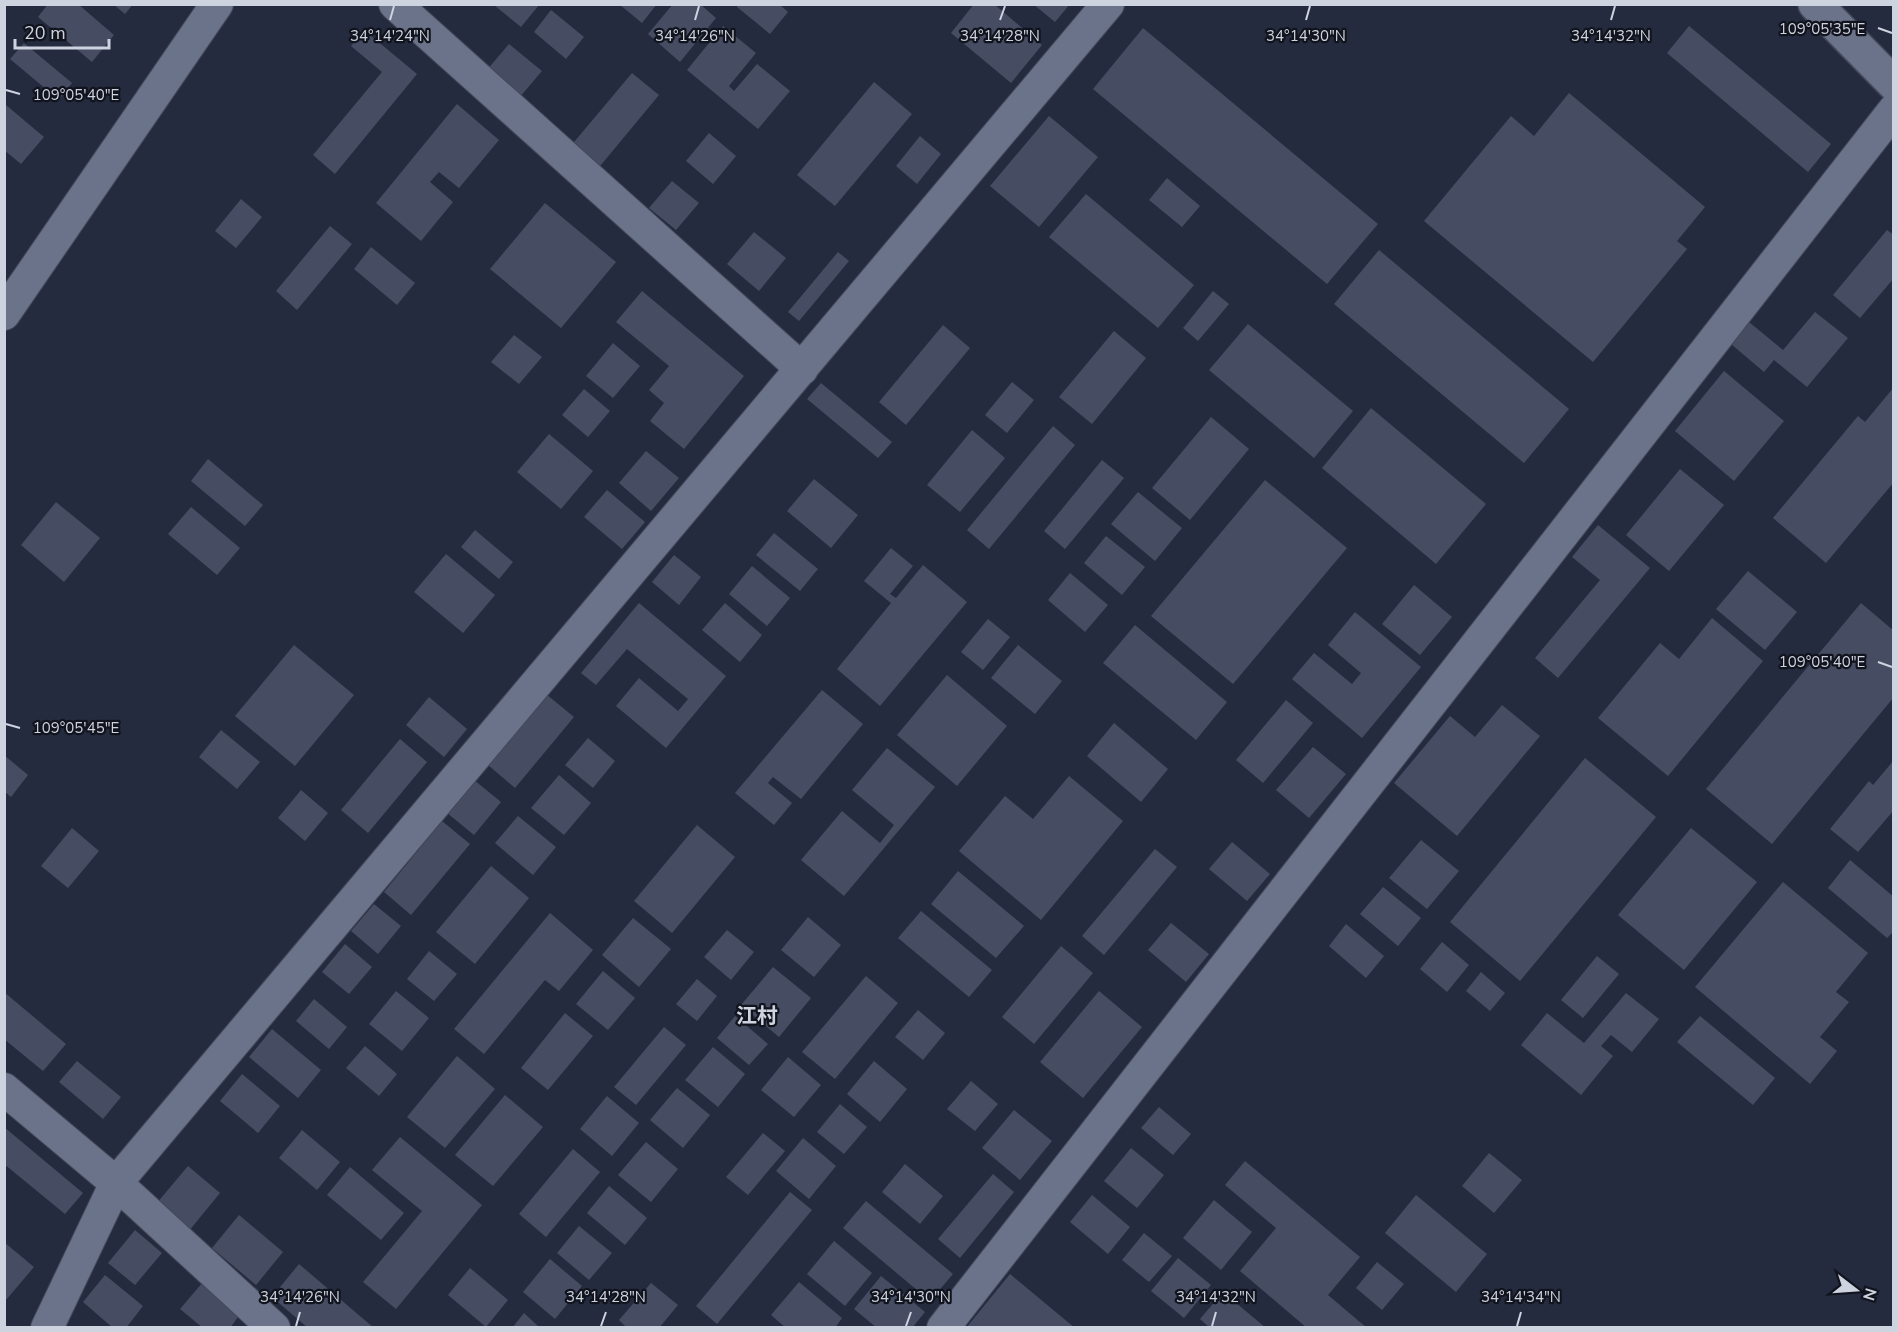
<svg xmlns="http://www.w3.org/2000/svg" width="1898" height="1332" font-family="'Nunito Sans','Noto Sans SC',sans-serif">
	<rect width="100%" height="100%" fill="#242b3f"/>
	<!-- building -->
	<path fill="#464d63" d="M48,4H78L114,35L92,62L38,17Z
		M113,4H133L125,14Z
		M619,4H657L642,23Z
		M673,4H700L716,18L680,62L648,34Z
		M739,4H779L788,12L770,34L737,7Z
		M974,4H994L1042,45L1011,83L951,33Z
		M1033,4H1070L1055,22Z
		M494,5H539L521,27Z
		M551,10L584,37L566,59L534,32Z
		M723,26L756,53L729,86L734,91L757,64L790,91L758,129L687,70Z
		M1689,26L1831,144L1808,172L1667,53Z
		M1143,28L1378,224L1327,284L1093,89Z
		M364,30L417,74L335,174L313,155L382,72L351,46Z
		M24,43L72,83L59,100L10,59Z
		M509,44L542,71L519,98L486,71Z
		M632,73L659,95L591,177L564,154Z
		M874,82L912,114L835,206L797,175Z
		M1569,93L1705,207L1677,241L1687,249L1593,362L1424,221L1511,116L1534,136Z
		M457,104L499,140L459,188L439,172L430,182L453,202L421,241L376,203Z
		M6,105L44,137L21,164L4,150Z
		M1049,116L1098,157L1039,227L990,186Z
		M709,133L736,156L713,184L686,161Z
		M920,136L941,154L917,184L896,166Z
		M1167,178L1200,206L1182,227L1149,200Z
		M672,181L699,203L676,230L649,208Z
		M1086,194L1194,285L1158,328L1049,237Z
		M241,199L262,217L236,248L215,231Z
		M545,203L616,262L561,328L490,269Z
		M330,226L352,244L297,310L276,291Z
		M1887,230L1894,235V278L1860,318L1833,295Z
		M754,232L786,258L759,291L727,264Z
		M371,247L415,283L397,305L354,269Z
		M1379,250L1569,409L1524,463L1334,304Z
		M838,252L849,261L799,321L788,312Z
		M642,291L744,376L684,449L650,421L664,403L649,390L669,366L616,322Z
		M1213,291L1229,304L1198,341L1183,328Z
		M1815,312L1848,338L1807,387L1774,360L1764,372L1731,344L1749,322L1783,350Z
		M1248,324L1353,411L1314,458L1209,370Z
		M943,325L970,348L906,425L879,402Z
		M1114,331L1146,358L1092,424L1059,397Z
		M514,335L542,357L519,384L491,362Z
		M613,343L640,366L613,398L586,376Z
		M1724,371L1784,421L1734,481L1675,431Z
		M1012,382L1034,400L1007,433L985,415Z
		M821,383L892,442L878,458L807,399Z
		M1894,387V482L1826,563L1773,518L1858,416L1865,422Z
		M584,389L610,411L588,437L562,415Z
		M1371,408L1486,504L1436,564L1322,468Z
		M1211,417L1249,449L1190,520L1152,488Z
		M1053,426L1075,445L989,549L967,530Z
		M972,430L1005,458L960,512L927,485Z
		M549,434L593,471L561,509L517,472Z
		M646,451L679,478L651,511L619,483Z
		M208,459L263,505L245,526L191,481Z
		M1102,460L1124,478L1065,549L1044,531Z
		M1680,469L1724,505L1669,571L1626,535Z
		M814,479L858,515L831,548L787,511Z
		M1265,480L1347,548L1233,684L1151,616Z
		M607,490L645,522L622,549L584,517Z
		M1138,492L1182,528L1155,561L1111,524Z
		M56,502L100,538L64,582L21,545Z
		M191,507L240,548L217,575L168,534Z
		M1598,525L1650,568L1558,678L1535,658L1600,580L1572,557Z
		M475,530L513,562L499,579L461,547Z
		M774,533L818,569L800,591L756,555Z
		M1106,536L1145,567L1122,595L1084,563Z
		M891,548L913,566L890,594L896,598L923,565L967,602L880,706L837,669L891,603L864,581Z
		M446,554L495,595L463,633L414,592Z
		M674,555L701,577L679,605L652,582Z
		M752,566L790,598L767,626L729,594Z
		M1748,571L1797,612L1765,650L1716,609Z
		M1070,573L1108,605L1085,632L1048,600Z
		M1414,585L1452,617L1420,655L1382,624Z
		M639,603L726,676L666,748L616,706L639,678L678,711L688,699L627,649L596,685L581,673Z
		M725,603L762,635L740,662L702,630Z
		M1861,603L1894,631V697L1772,844L1706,789Z
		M1355,612L1421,667L1362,738L1292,679L1314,653L1352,684L1361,673L1328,645Z
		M1712,618L1763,661L1668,776L1598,718L1660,643L1679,659Z
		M988,619L1010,637L983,670L961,652Z
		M1135,625L1227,702L1196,740L1103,663Z
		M294,645L354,695L295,766L235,716Z
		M1018,645L1062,681L1035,714L991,678Z
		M947,675L1007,726L957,786L897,735Z
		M822,690L863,724L801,799L773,777L768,783L792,803L774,825L735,793Z
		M546,694L574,717L515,788L488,765Z
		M429,697L467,729L444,757L406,725Z
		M1286,700L1313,723L1263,783L1236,760Z
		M1502,705L1540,736L1457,836L1394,783L1450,716L1475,737Z
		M1114,723L1168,769L1141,802L1087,756Z
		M221,730L260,762L237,789L199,757Z
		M588,738L615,761L593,788L565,765Z
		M400,739L427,762L368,833L341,810Z
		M1313,747L1346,774L1309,818L1276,790Z
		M887,748L935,787L844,896L801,860L842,811L880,843L894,825L852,790Z
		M4,755L28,775L11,797L4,791Z
		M1585,758L1656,817L1520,981L1450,922Z
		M1894,760V810L1858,852L1830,829L1869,781L1873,785Z
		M468,775L501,802L474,835L441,808Z
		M559,775L591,803L564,835L531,808Z
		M1069,776L1123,821L1041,920L959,851L1005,796L1033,819Z
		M301,790L328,813L305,841L278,818Z
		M518,816L556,847L533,875L495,843Z
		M442,821L470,844L411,915L384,892Z
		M697,825L735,857L672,933L634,901Z
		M72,828L99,851L68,888L41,866Z
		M1691,828L1757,882L1684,970L1618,915Z
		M1421,840L1459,871L1427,909L1389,878Z
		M1232,842L1270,874L1247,901L1209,869Z
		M1155,849L1177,867L1104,955L1082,936Z
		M1850,860L1894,897V931L1887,938L1828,888Z
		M491,866L529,898L475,964L436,932Z
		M958,871L1024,926L996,958L931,904Z
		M1783,882L1868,953L1836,992L1849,1002L1820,1037L1837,1051L1810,1084L1695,987Z
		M1383,887L1421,918L1398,946L1360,914Z
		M374,904L401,926L378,954L351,931Z
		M921,911L992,970L969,997L898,938Z
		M550,913L593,950L559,991L545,980L484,1054L454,1029Z
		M808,917L841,945L814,977L781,950Z
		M633,918L671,949L639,987L602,955Z
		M1171,923L1209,954L1186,982L1148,950Z
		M1346,924L1384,956L1366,978L1329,946Z
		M727,930L754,952L731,980L704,957Z
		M1442,942L1469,965L1447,992L1420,969Z
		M345,944L372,967L349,994L322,972Z
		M1061,946L1093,973L1034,1044L1002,1017Z
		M429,951L457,974L434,1001L407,979Z
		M1597,956L1619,974L1583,1018L1561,1000Z
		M773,967L811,998L779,1037L741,1005Z
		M603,971L635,998L608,1030L576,1004Z
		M1481,972L1505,993L1490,1011L1466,991Z
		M866,976L898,1003L835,1079L802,1052Z
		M697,979L717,996L697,1021L676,1004Z
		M396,991L429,1018L402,1051L369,1024Z
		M1099,991L1142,1027L1083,1098L1040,1062Z
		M4,992L66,1044L43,1071L4,1039Z
		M1626,993L1659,1019L1632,1052L1611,1035L1601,1046L1613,1056L1581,1095L1521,1045L1547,1013L1584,1043Z
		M314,999L347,1027L329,1049L296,1021Z
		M918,1010L945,1033L923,1060L895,1037Z
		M565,1013L593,1036L548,1090L521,1068Z
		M735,1016L768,1044L749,1065L717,1038Z
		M1700,1016L1775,1078L1753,1105L1677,1042Z
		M664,1027L686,1045L636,1105L614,1087Z
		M272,1029L321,1070L298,1098L249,1057Z
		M365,1046L397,1074L379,1096L346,1068Z
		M713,1047L745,1074L718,1107L685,1080Z
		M457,1056L495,1089L445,1148L407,1117Z
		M788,1057L821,1085L794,1117L761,1090Z
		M77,1061L121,1097L103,1119L59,1082Z
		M874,1061L907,1089L880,1122L847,1094Z
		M242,1074L280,1106L258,1133L220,1101Z
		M971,1081L998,1104L975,1131L947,1109Z
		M677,1088L710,1115L683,1148L650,1120Z
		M505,1095L543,1127L493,1186L455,1155Z
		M607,1096L639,1123L612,1156L580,1129Z
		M840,1104L867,1127L844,1154L817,1132Z
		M1159,1107L1191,1134L1173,1155L1141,1128Z
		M1014,1110L1052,1141L1020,1180L982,1148Z
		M4,1127L83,1193L65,1214L4,1164Z
		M302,1130L340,1162L317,1190L279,1158Z
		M763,1133L785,1151L748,1195L726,1177Z
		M400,1137L482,1205L396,1309L363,1282L422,1211L372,1170Z
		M803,1138L836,1166L809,1199L776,1171Z
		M646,1142L678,1169L651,1202L618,1175Z
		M1131,1148L1164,1175L1137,1208L1104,1181Z
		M573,1149L600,1172L546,1237L519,1214Z
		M1489,1153L1522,1180L1494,1213L1462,1186Z
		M1245,1161L1360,1257L1328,1295L1367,1328H1307L1240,1271L1276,1228L1225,1185Z
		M905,1164L943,1196L920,1224L882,1192Z
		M188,1166L220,1193L184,1237L151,1210Z
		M350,1167L404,1213L381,1240L327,1195Z
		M993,1174L1014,1192L960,1258L938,1239Z
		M609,1186L647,1218L625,1245L587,1213Z
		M790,1192L812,1210L717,1324L696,1306Z
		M1092,1195L1130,1227L1108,1254L1070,1222Z
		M1416,1195L1487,1254L1456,1292L1385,1233Z
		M1214,1200L1252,1232L1221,1270L1183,1238Z
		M866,1201L953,1274L930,1301L843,1228Z
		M239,1215L283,1252L256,1285L212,1248Z
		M579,1226L612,1253L589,1280L557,1253Z
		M135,1230L162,1253L135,1285L108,1263Z
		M1144,1233L1172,1256L1149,1282L1122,1260Z
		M834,1241L872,1273L845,1306L807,1274Z
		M4,1242L34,1267L6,1300L4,1298Z
		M1178,1258L1211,1285L1184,1318L1151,1291Z
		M550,1259L582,1286L555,1319L523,1292Z
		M1377,1262L1404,1284L1382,1310L1356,1288Z
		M299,1264L374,1328H308L272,1297Z
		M470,1268L508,1300L486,1327L448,1295Z
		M1010,1274L1075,1328H966Z
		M105,1275L143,1306L126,1328H113L83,1302Z
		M881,1276L925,1312L912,1328H877L854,1309Z
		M203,1282L241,1313L230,1328H203L180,1309Z
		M799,1282L842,1318L835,1328H786L771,1315Z
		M651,1283L678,1305L659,1328H627L619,1320Z
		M1223,1292L1266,1328H1210L1200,1319Z
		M524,1313L540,1328H512Z"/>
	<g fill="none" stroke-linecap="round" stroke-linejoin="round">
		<!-- minor casing -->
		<g stroke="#434959" stroke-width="34">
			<path id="minor" d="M395,4L802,369
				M4,314L217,4
				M4,1089L116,1183L274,1328
				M47,1328L116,1183L1108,4
				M943,1328L1894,110"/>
		</g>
		<!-- tertiary casing -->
		<g stroke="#434959" stroke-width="36">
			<path id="tertiary" d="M1815,4L1894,84"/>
		</g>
		<!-- minor -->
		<use href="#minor" stroke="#6a738a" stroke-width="32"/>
		<!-- tertiary -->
		<use href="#tertiary" stroke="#6a738a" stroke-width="33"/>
	</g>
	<!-- ticks -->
	<path fill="none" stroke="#ced3e0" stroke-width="2" d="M390,20L394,6M695,20L699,6M1000,20L1005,6M1306,20L1310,6M1611,20L1615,6M1878,28L1892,33M6,90L20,94M1878,662L1892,667M6,724L20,728M296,1326L300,1312M601,1326L606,1312M906,1326L911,1312M1212,1326L1216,1312M1517,1326L1521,1312"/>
	<g text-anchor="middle" stroke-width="4.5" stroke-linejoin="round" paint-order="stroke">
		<!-- quarter labels -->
		<g font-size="21" font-weight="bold" fill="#ced3e0" stroke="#11141d">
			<text x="757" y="1023">江村</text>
		</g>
	</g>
	<g font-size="15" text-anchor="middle" fill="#ced3e0" stroke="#11141d" stroke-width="4.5" stroke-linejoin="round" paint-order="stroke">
		<text x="1822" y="34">109°05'35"E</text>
		<text x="390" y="41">34°14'24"N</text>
		<text x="695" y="41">34°14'26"N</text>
		<text x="1000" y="41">34°14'28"N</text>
		<text x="1306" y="41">34°14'30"N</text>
		<text x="1611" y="41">34°14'32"N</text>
		<text x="76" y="100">109°05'40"E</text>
		<text x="1822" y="667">109°05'40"E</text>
		<text x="76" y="733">109°05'45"E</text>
		<text x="300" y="1302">34°14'26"N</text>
		<text x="606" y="1302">34°14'28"N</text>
		<text x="911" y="1302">34°14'30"N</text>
		<text x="1216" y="1302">34°14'32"N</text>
		<text x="1521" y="1302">34°14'34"N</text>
	</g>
	<!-- border -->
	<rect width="1898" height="1332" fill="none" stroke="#ced3e0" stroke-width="12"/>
	<!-- north arrow -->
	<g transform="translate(1856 1290) rotate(107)" stroke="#11141d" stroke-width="4.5" paint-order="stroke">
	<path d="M0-4.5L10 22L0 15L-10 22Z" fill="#ced3e0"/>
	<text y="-9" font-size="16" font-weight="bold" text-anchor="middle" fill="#ced3e0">N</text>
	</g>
	<!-- scale -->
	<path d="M15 39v9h94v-9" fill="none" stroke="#ced3e0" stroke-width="3"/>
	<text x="24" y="39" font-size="18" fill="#ced3e0" stroke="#11141d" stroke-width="4.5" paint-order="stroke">20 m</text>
</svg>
